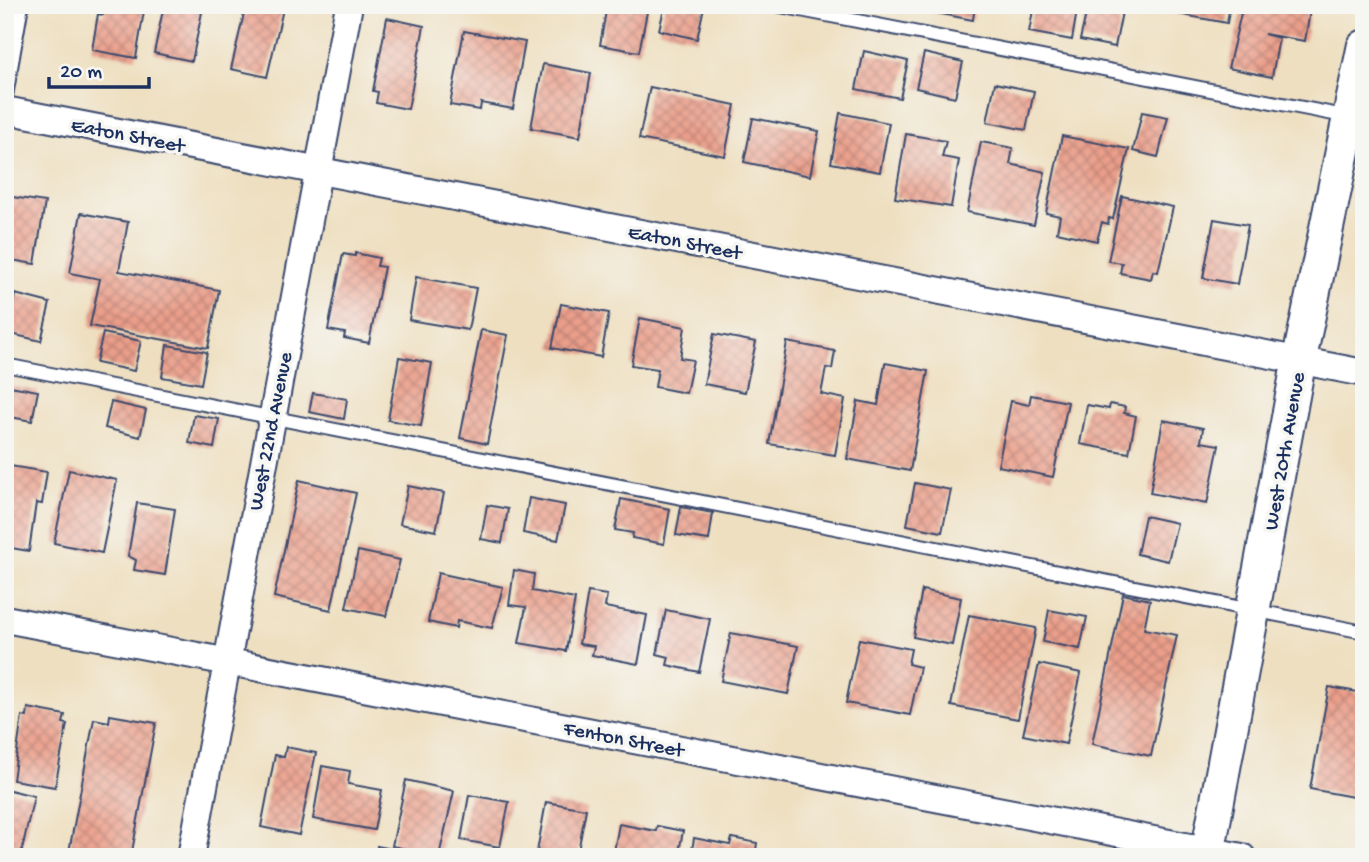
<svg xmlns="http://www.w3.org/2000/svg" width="1369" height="862" font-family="'Gochi Hand',sans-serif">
	<defs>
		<pattern id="building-cross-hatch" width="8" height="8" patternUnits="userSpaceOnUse" patternTransform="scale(1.75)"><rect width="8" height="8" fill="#eb9f8a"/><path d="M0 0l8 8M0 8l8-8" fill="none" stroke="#be8274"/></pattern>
	</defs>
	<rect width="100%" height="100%" fill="#f6f6f2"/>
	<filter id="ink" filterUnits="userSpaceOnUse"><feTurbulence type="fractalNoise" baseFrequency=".0143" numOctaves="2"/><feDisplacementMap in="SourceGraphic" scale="14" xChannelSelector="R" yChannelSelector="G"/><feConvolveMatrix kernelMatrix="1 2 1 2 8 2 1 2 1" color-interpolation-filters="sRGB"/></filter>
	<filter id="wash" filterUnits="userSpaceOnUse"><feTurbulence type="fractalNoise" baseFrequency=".00686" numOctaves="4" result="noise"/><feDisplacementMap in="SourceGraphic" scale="28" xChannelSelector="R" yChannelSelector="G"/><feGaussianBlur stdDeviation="1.57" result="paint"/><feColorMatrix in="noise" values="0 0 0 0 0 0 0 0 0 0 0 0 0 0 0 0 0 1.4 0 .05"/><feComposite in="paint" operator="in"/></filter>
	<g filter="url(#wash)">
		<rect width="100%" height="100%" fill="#eedfc0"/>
		<g id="blocks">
			<!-- building -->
			<path fill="url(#building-cross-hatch)" d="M105,5H145L136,58L92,50L98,14L103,15Z
				M164,5L202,12L192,61L154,53Z
				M246,5H284L267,77L231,69Z
				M607,5L648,7L639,52L600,45Z
				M665,5L704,7L697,39L659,30Z
				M904,5H922L921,10Z
				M932,5H975L973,20L931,12Z
				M1034,5H1078L1072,40L1029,32Z
				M1088,5L1123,7L1115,47L1080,40Z
				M1127,5H1154L1153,11Z
				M1168,5H1230L1227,23L1167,12Z
				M1243,5H1311L1305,41L1264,34L1279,38L1272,77L1228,68Z
				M387,18L424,26L408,109L376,103L378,92L373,91Z
				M464,31L525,42L513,109L481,103L480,110L450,105Z
				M864,51L908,61L900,98L856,89Z
				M924,53L963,62L955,97L916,88Z
				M543,64L591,73L580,137L531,128Z
				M995,83L1034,91L1026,130L987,122Z
				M650,87L735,105L725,156L639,139Z
				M1142,112L1168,117L1158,157L1133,151Z
				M840,113L889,123L880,172L831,163Z
				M753,118L819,131L810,176L744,162Z
				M906,134L946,141L942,157L959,160L951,207L895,198Z
				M1062,136L1129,149L1113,219L1109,218L1108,224L1102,222L1097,241L1057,232L1060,216L1046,213Z
				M981,142L1013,148L1010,164L1045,172L1034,225L967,212Z
				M6,196L45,202L35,264L5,259Z
				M1122,196L1173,207L1158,272L1153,271L1151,279L1120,273L1122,263L1108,261Z
				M81,213L128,222L119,271L219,290L208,348L90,326L100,279L70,273Z
				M1214,219L1248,225L1237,284L1203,278Z
				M355,253L379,258L377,266L384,267L369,343L344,338L345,333L328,330L343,254L355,256Z
				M416,277L476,288L468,330L409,320Z
				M15,294L50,303L41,341L7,333Z
				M561,304L609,313L601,357L552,348Z
				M640,318L685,327L680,358L693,360L686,393L655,387L658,369L631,365Z
				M481,330L508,335L487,444L460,438Z
				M103,333L141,341L134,371L96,363Z
				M714,334L756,342L745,392L704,384Z
				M787,342L835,351L832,369L826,368L821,394L845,399L835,455L769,444Z
				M167,345L207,352L201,384L162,377Z
				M399,357L432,363L421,426L388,420Z
				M885,363L928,371L910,471L847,459L858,401L878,405Z
				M10,386L38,391L32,421L5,416Z
				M313,393L347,399L344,419L309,412Z
				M1031,395L1068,402L1053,477L998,466L1011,401L1029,405Z
				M111,402L146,410L140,437L105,428Z
				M1110,404L1125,407L1124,413L1136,416L1129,453L1080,444L1087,405L1109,409Z
				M194,415L219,419L214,448L189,443Z
				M1163,420L1203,428L1201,442L1219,445L1207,504L1150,493Z
				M10,466L47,472L42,504L36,503L29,551L5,547V483H8Z
				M69,470L117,480L102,553L54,543Z
				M299,480L356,493L331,610L274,597Z
				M915,483L951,490L942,532L907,525Z
				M408,486L444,493L436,531L400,524Z
				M529,498L565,505L558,540L523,533Z
				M621,499L670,509L664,544L632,538L633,533L615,530Z
				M137,503L175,509L165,575L134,570L136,560L128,556Z
				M487,505L508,509L502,543L481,539Z
				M681,507L713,513L709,540L676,535Z
				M1145,516L1177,523L1168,561L1137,554Z
				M358,551L400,560L386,616L346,608Z
				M514,570L534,574L532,591L575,599L566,651L519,643L526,607L509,605Z
				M438,573L503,587L492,628L457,621L456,628L428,622Z
				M1362,574H1364V596L1358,595Z
				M922,590L961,598L952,645L913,637Z
				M588,592L607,595L605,607L647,615L638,664L592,655L594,646L579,644Z
				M1123,594L1150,600L1144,629L1177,635L1151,756L1092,744Z
				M666,610L710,619L699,672L667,665L669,657L657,654Z
				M1049,610L1087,617L1080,649L1043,642Z
				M969,615L1036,628L1018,719L951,706Z
				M731,633L798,646L788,694L721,681Z
				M859,639L911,649L908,664L920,667L910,715L846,703Z
				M1039,664L1081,673L1066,744L1023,735Z
				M1329,687L1364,693V799L1310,789Z
				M28,708L65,715L63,723L67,724L55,787L13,780L22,716L27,717Z
				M110,715L156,723L131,857H68L94,719L109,722Z
				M286,747L316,753L299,835L261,827L275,755L284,757Z
				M322,766L350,771L348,784L382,790L374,830L313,819Z
				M406,780L454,791L439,856L392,846Z
				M6,789L34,796L21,854L5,851Z
				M469,795L509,802L500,847L461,840Z
				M546,802L586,809L577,857H536Z
				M619,824L656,831L657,826L683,831L678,857H613Z
				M694,838L730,845L732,838L757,843L755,857H691Z
				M377,846L398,850L397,857H376Z
				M791,850L817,855V857H790Z"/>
		</g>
	</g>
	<g filter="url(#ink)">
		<use href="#blocks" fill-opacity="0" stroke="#3b496d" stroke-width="2"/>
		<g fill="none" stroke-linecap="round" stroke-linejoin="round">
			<!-- service casing -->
			<g stroke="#3b496d" stroke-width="16">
				<path id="service" d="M775,5L1349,117
					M5,102L22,5
					M5,365L1364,632"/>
			</g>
			<!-- minor casing -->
			<g stroke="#3b496d" stroke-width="30">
				<path id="minor" d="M5,110L1364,373
					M5,619L1242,857
					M191,857L349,5"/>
			</g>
			<!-- tertiary casing -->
			<g stroke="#3b496d" stroke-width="37">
				<path id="tertiary" d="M1207,857L1299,361L1364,47"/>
			</g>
			<!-- service -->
			<use href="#service" stroke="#fff" stroke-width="12"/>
			<!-- minor -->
			<use href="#minor" stroke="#fff" stroke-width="26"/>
			<!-- tertiary -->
			<use href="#tertiary" stroke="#fff" stroke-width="33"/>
		</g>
	</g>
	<g text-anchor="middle" stroke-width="7" stroke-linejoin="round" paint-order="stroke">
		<!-- street labels -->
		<g font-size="21" fill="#1b2f5e" stroke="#f6f6f2">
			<text transform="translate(128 134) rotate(11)" y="7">Eaton Street</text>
			<text transform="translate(685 241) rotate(11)" y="7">Eaton Street</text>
			<text transform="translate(269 431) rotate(-79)" y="7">West 22nd Avenue</text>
			<text transform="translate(1283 451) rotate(-80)" y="7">West 20th Avenue</text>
			<text transform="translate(624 738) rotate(11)" y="7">Fenton Street</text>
		</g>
	</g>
	<!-- margin -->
	<rect width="1369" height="862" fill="none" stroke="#f6f6f2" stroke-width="28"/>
	<!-- scale -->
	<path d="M49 77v10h100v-10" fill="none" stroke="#1b2f5e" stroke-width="3.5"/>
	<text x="60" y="77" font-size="21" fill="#1b2f5e" stroke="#f6f6f2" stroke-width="5" paint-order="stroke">20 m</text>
</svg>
